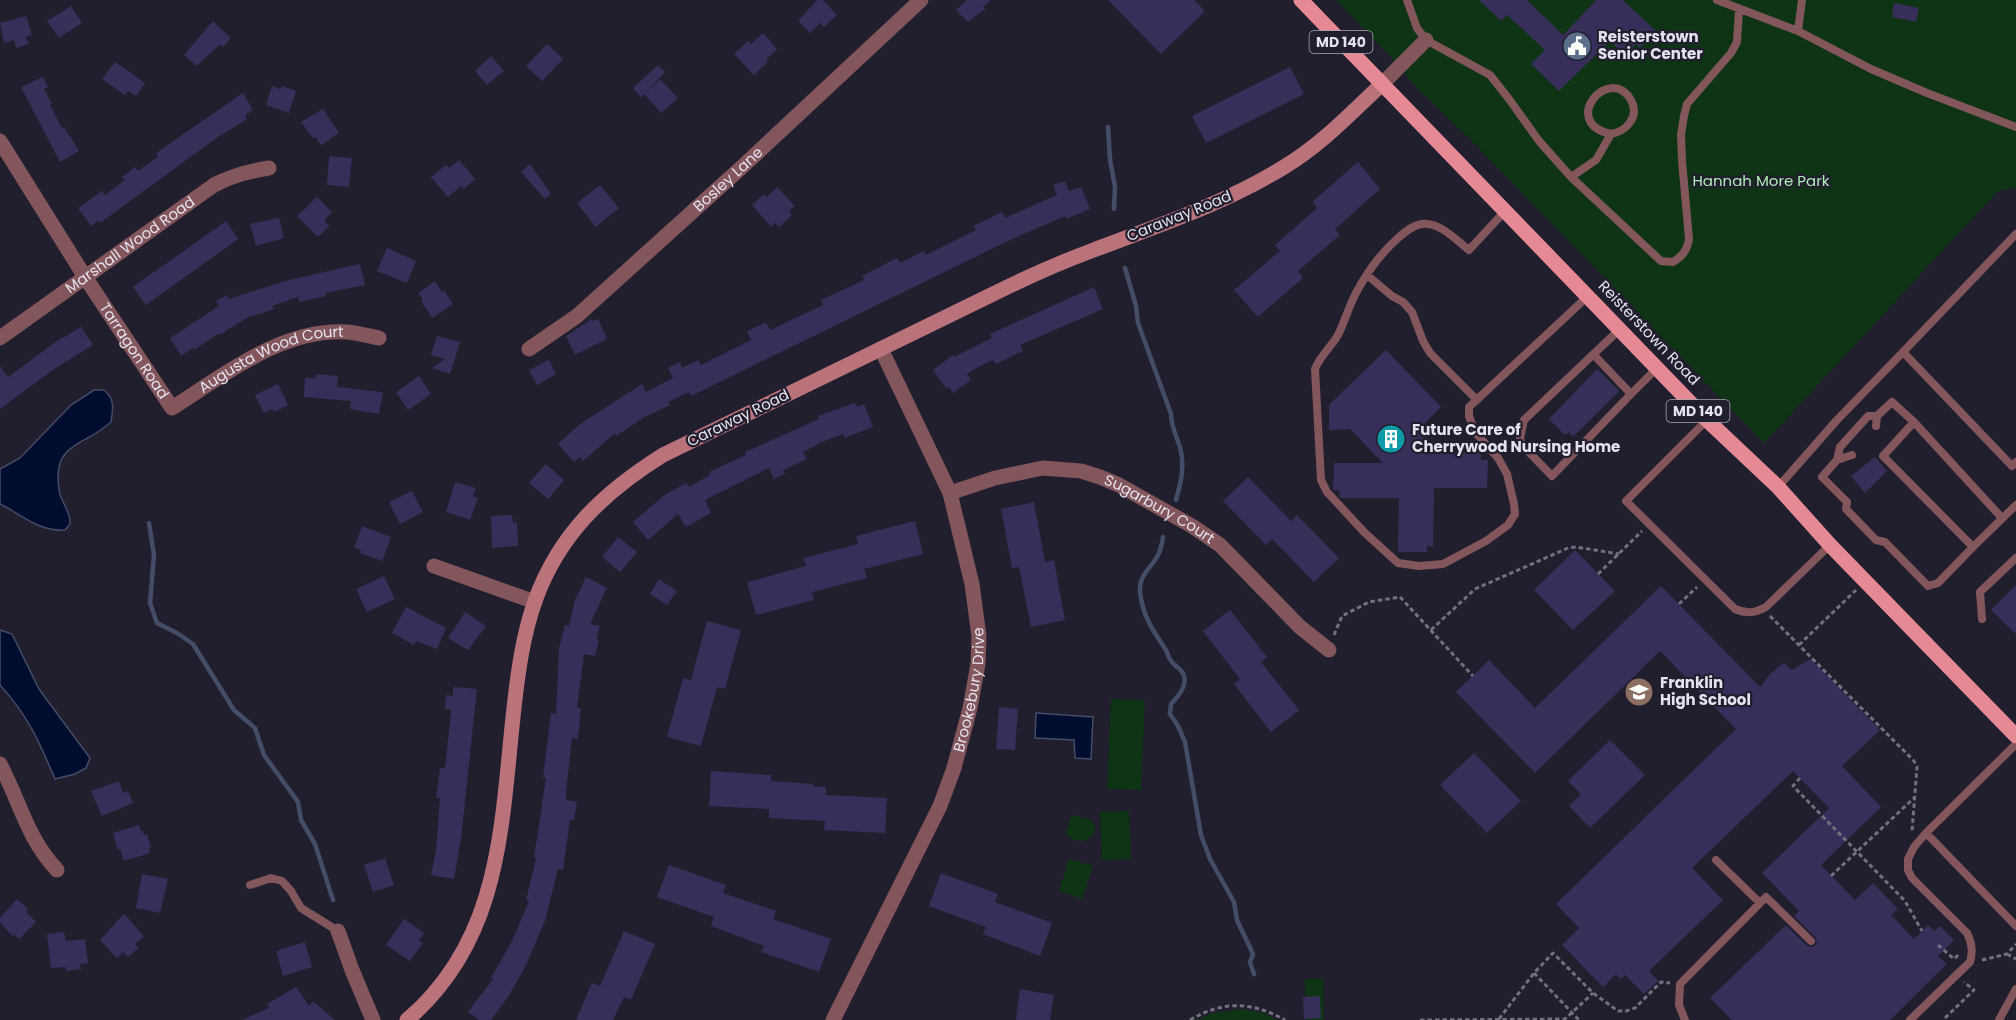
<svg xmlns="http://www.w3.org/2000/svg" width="2016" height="1020" font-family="Poppins,sans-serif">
	<rect width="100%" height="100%" fill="#211e2e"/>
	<!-- green -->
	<path fill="#0e3415" d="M1336,0H2016V188L1998,191L1764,443L1470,139L1418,89L1388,54Z
		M1111,699L1145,700L1141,790L1107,789Z
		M1129,811L1131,859L1102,860L1100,812Z
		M1075,815L1091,820L1096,826L1092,836L1081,842L1070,838L1066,832L1071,817Z
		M1069,859L1093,866L1082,899L1059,891Z
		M1323,978L1324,1020H1306L1305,979Z
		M1241,1009L1260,1012L1279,1020H1196L1213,1013Z"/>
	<!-- water -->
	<path fill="#000d2e" stroke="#444d68" stroke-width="1.5" d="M94,390H104C115,399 113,408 111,422C84,447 52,442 59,489C60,502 71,510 70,524L65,530C39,532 21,514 0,504V469L20,458L71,405Z
		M0,630L12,634L39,689L90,758L86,768L75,774L55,779C39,741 28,716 0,685Z
		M1036,713L1093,717L1091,759L1075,758L1074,740L1035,738Z"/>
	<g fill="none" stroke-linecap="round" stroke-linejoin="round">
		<!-- stream -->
		<path stroke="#444d68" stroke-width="4.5" d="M1108,127L1110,160L1115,187L1114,209
			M1125,268L1136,306L1138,323L1171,414C1171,426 1176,435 1180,447C1185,465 1181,483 1176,500
			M149,523L154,555L150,603L157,623L177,633L193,644L234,710L255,728L264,755L298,802L301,820L315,844L333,900
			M1163,537C1162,543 1161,550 1158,555C1151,569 1139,574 1140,591C1142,615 1153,631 1166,650C1168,654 1169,659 1172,662C1176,668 1183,669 1184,676C1187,687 1178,696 1171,704L1170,714L1178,726L1185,742L1201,835L1210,859L1234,902L1237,920L1253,954L1250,962L1254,974"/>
	</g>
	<!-- building -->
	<path fill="#372f59" d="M817,0H823L837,15L824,27L820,23L810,33L798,21Z
		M967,0H991L983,7L985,9L968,22L956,10Z
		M1108,0H1194L1205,11L1161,54Z
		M1479,0H1527L1563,35L1596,0H1623L1656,31L1640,48L1636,44L1625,56L1610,41L1559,91L1531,64L1545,50L1507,15L1501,21Z
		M1894,3L1919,8L1916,22L1892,17Z
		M71,6L82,23L59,38L47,21Z
		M26,16L32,35L26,37L29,44L16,48L14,40L4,43L0,23Z
		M213,21L231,38L223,47L220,44L197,66L184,55Z
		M763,33L777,49L766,60L768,62L754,75L734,54L748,41L751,44Z
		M547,44L563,59L542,81L526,66Z
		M491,56L504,71L487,85L475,71Z
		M115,62L145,83L136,96L128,91L125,95L102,79Z
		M658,65L665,72L641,97L633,88Z
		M1290,67L1304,94L1206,143L1192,116Z
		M43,77L48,87L44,89L52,104L50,105L62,128L64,127L79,151L60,162L21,87Z
		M660,79L678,98L661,113L644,94Z
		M272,86L280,89L282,86L296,91L289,113L266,105Z
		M243,93L253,110L245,115L247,119L218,137L100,223L98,221L91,226L78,208L102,191L105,195L125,180L122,177L135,167L138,171L158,157L156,153Z
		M323,109L339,133L321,145L315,137L313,138L301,122Z
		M329,156L352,158L349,187L327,185Z
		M459,160L475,179L464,189L461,186L448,197L431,177L446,165L449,168Z
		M1358,162L1380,189L1335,229L1340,235L1298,271L1303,278L1258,317L1234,290L1280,251L1275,245L1317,208L1312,202Z
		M530,164L551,194L545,199L521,172Z
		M1065,181L1069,191L1081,187L1090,209L1066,219L1065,216L1014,238L691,396L689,392L668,402L670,405L643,418L616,436L615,433L583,461L580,457L574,462L558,444L580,424L642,384L646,392L673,378L668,368L680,362L682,368L698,360L701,365L751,340L747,331L766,322L770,330L823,305L821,300L864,280L862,276L897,258L900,263L924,251L926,255L976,230L974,226L1002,212L1005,218L1057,195L1053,185Z
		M600,185L619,208L596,227L577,203Z
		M777,187L795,206L789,211L792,215L779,227L775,223L771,227L752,205L764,194L767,197Z
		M317,197L332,212L324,221L329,226L318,237L297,216Z
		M279,218L284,238L256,246L250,224Z
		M226,221L238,239L146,305L133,287Z
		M387,248L416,261L407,283L377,271Z
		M360,264L365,285L325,293L326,296L299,302L298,297L272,306L274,309L247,318L219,335L218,334L194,350L193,348L181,356L170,338L219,306L216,301L227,295L229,299L285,281Z
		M435,281L442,292L444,290L453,304L432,318L421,301L423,299L418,293Z
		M1094,287L1103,309L1020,345L1023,351L996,364L993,360L980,366L967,374L971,380L953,393L949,387L946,388L933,370L953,355L954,357L992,338L990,334Z
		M592,319L593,321L598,319L607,339L575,355L566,336Z
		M81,327L93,345L57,367L0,409V366L8,377L57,341Z
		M437,336L460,342L450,374L432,368L445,359L431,355Z
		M1386,350L1441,407L1423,425V452L1481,453V460H1488L1487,488H1434L1433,547L1427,546V552H1398L1399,498H1340L1339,491L1333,490L1334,463H1383L1350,429L1329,430V405Z
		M549,360L556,374L537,385L529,370Z
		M1597,369L1619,391L1573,437L1569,432L1565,435L1549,419Z
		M316,374L338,376L337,387L383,392L379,414L350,409L351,401L304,397L305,378H315Z
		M419,376L431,394L408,410L396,392Z
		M278,384L288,405L274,412L272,409L264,413L255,395Z
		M855,403L857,407L864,404L873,427L844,438L843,434L817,444V445L803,452L807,459L783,470L785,474L774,479L769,468L705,500L711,513L686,527L678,514L648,540L633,522L666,494L686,483L689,487L710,475L709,472L746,455L745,452L819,419L818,416Z
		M1875,457L1887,471L1865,493L1851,476Z
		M546,464L564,480L548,499L529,483Z
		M1248,477L1291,521L1297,515L1339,558L1314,582L1272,539L1266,545L1223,501Z
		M455,482L476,488L473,496L478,498L470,520L446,512Z
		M412,491L423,512L400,524L389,502Z
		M1034,502L1045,562L1054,560L1065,620L1031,627L1019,567L1012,568L1001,509Z
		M512,515L513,523H517L518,546L492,548L491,516Z
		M915,521L923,554L864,569L867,578L812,592L814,600L756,615L747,582L806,566L804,558L858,544L856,536Z
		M362,526L391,537L382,561L360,553L361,550L354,548Z
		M618,537L637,552L620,572L602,557Z
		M1575,550L1615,591L1573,630L1534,590Z
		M384,576L395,599L367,612L356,589Z
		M586,577L607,588L590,624L600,626L596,639L599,640L595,656L584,654L577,708H581L578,739L572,738L566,792V800L577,802L574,820H570L563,870L558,869L545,921L525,967L508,997L491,1020H479L468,1012L493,979L491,978L512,941L529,901L526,900L536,859L534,858L546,778L543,777L551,713L556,714L559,648L565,625L569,626L575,600Z
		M659,579L677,591L667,605L650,594Z
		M2016,585V634L1991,610Z
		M1661,586L1760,687L1771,673L1784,663L1792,670L1811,659L1880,730L1842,766L1881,807L1821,865L1855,900L1873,883L1898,909L1891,915L1914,939L1928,925L1934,931L1940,926L1954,940L1938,956L1947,964L1890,1020H1732L1710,998L1786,925L1807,946L1813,947L1817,943L1815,937L1794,916L1799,911L1762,873L1829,808L1793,771L1692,868L1723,900L1649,971L1658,981L1644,994L1625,975L1621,979L1616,974L1603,987L1562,945L1579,928L1556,904L1736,729L1660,651L1535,773L1456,692L1489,660L1535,708Z
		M406,607L446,628L437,649L416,641L414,645L392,633Z
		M1230,610L1267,657L1261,662L1299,710L1271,732L1234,684L1240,679L1203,631Z
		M465,612L486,626L468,650L448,638Z
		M707,621L741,630L725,689L717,687L701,746L667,737L683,678L691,680Z
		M453,687L477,689L461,839L454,879L431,875L436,850L440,798H436L440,768H445L451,712V710L445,709L446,695L453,696Z
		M999,707L1018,709L1015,750L996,749Z
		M1610,740L1645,775L1590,828L1569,806L1581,794L1568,781Z
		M1474,753L1521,801L1487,833L1440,785Z
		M711,771L771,775V781L813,784V786L826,787V795L887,798L885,833L824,830L825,821L769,818V809L709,806Z
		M119,781L123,793L128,791L133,803L102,816L91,791Z
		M139,825L141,831H143L144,835L147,834L151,848H149L150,853L124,861L120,849L118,850L113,833Z
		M385,858L394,885L373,892L364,865Z
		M669,865L726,885L723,893L776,911L773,919L831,939L819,972L761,952L764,946L711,926L714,917L657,897Z
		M941,873L998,894L995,902L1052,923L1040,956L983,934L986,927L929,906Z
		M142,874L168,879L160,913L136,908Z
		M17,899L28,909L26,912L36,922L19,939L14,934L12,936L0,922V918Z
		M124,914L144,936L135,944L139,948L128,957L123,952L117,958L100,940Z
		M404,919L424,933L419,941L423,943L410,961L386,945Z
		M624,931L655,944L631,1000L624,997L613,1020H576L592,983L600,986Z
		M64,932L66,941L85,939L88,963L80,964L81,969L66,971V967L51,968L47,934Z
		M305,942L312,967L283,976L276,951Z
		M296,987L309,1006L313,1001L335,1020H242L269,1008L267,1004Z
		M1020,989L1054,995L1050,1020H1016Z
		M1320,996L1321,1018L1304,1019L1303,997Z"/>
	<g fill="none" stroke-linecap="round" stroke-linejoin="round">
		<!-- path -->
		<path stroke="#726f7e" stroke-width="3" stroke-dasharray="4.5 3" stroke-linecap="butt" d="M1598,574L1642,531
			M1679,604L1697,587
			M1770,616L1914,761L1917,767L1912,831
			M1431,630L1475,589L1568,548L1576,547L1619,554
			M1334,635L1342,616L1369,602L1400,597L1473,676
			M1799,645L1856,590
			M1800,778L1793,786L1905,901L1922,931
			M1831,876L1915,797
			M1938,945L1954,959L1959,954
			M2007,954L2016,959
			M1982,960L2007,954L2016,944
			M1534,973L1579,1020
			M1945,1018L1974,990L1964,982
			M1499,1019L1534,973L1553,953L1593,993L1618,1011H1626L1635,1008L1661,982L1670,983
			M1190,1020C1223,1000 1253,1002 1285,1020
			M1420,1020L1565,1019L1593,993"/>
		<!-- lane -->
		<path stroke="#82565b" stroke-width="8" d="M1407,0L1417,28L1426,40L1490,75L1509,99L1539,141L1571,177L1661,261L1673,262C1683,256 1687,250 1689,239L1682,161L1681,135L1684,116L1687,104L1731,53L1737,42L1739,9
			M1717,0L1798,31L1871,69L1927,93L2016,127
			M1798,31L1802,0
			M1571,177L1596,160L1611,134C1627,131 1640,116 1631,100C1609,63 1559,123 1611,134
			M1505,211L1469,250C1456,240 1440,222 1422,224C1413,225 1405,232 1398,238C1381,253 1367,272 1356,293C1349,306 1345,321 1338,335C1331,347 1320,356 1315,369L1321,480L1327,492L1364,532L1398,563L1419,566L1443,564L1486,541L1508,525L1515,514L1514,504L1507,474L1498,458L1475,432L1469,416V407L1588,296
			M1367,275L1392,296L1403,302L1412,312L1423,341L1430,353L1477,400
			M1903,352L2016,234
			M1594,355L1631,394L1552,476L1522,445L1520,438L1524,420L1620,329
			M1631,394L1657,368
			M1707,420L1626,501L1735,609C1747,614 1755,613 1766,607L1830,545
			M1914,422L1892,402L1877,416H1868L1840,447L1837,460L1822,477L1847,502L1846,509L1876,540L1885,542L1928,586L1938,583L1973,547
			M1876,426L1877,416
			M1837,460L1852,455
			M1778,487L1837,420L1903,352L2012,466L2016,462
			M2001,517L1914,422L1883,456L1973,547L2016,505
			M1982,619L1980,592L2016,558
			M1926,833L2016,926
			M1716,860L1760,903
			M250,885L271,878L282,881L291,891L301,908L338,931
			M1685,1020L1679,1005L1680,984L1766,897L1811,941
			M1910,1020L1970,962C1973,951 1972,944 1967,933L1912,878L1908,870V859L1914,847L1926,833L2016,744
			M1999,1020L2016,989"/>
		<!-- street -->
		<g stroke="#82565b" stroke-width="15">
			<path d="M1382,84L1426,40"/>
			<path id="s1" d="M0,141L85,277L172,408C224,375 282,328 347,332C358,333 369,336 379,338"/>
			<path id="s2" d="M0,338L214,185C233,175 249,171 269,168"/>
			<path id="s3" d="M529,349L577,316L743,166L921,0"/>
			<path id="s4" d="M950,493L995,478L1043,468L1081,471L1100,477L1119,485L1192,526L1220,545L1300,627L1329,650"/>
			<path d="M434,566L535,602"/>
			<path d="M0,764C20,802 27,838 57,870"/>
			<path d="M338,931L352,970L373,1020"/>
			<path id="s5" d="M833,1020L940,806L954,768L970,708L978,664L979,636L972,584L950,493L881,349"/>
		</g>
		<!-- secondary -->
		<path stroke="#ba737b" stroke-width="15" d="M407,1020C503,938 501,823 514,708C518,672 523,635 535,601C559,534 604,492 663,455L987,297C1021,280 1056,264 1091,251C1159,225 1222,205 1284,167C1321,145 1351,113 1382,84"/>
		<!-- primary -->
		<path stroke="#e58995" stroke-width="15" d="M1301,0L1707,420L1778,487L1830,545L2016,736"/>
	</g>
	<!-- icons -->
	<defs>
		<g id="civic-disc" transform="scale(1.5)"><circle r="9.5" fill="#5c6f8a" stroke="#211e2e"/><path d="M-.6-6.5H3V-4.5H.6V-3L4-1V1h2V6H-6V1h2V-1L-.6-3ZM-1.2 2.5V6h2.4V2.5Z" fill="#fff"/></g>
		<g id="building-disc" transform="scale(1.5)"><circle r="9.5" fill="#0f9aa8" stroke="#211e2e"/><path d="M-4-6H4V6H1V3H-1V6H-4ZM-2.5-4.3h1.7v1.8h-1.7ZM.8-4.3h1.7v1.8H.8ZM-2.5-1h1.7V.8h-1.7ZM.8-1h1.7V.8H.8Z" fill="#fff"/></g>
		<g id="school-disc" transform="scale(1.5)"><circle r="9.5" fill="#8d6e63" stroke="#211e2e"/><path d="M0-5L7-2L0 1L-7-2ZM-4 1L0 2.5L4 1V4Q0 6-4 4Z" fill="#fff"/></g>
	</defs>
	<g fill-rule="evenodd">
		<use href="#civic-disc" x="1577" y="46"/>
		<use href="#building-disc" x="1391" y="439"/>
		<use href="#school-disc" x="1639" y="692"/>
	</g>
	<g text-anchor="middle" stroke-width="4.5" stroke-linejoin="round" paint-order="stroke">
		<!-- shield labels -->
		<g fill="#211e2e" stroke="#aaa7b4" stroke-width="1.5">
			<rect x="1309.5" y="31" width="63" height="22" rx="4.5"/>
			<rect x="1666.5" y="400" width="63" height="22" rx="4.5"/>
		</g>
		<g font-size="14" font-weight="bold" fill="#e4e2ee">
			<text x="1341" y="47">MD 140</text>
			<text x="1698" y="416">MD 140</text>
		</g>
		<!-- poi labels -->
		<g font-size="15" font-weight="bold" fill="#e4e2ee" stroke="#211e2e" text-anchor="start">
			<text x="1598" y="42">Reisterstown<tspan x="1598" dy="17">Senior Center</tspan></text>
			<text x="1412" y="435">Future Care of<tspan x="1412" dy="17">Cherrywood Nursing Home</tspan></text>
			<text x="1660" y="688">Franklin<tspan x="1660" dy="17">High School</tspan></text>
		</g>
		<!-- street labels -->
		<g font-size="15" fill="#e4e2ee" stroke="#211e2e">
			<text dy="5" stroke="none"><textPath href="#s3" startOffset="262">Bosley Lane</textPath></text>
			<text transform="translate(1179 216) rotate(-22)" y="5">Caraway Road</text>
			<text dy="5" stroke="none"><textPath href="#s2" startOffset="160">Marshall Wood Road</textPath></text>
			<text transform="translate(1649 333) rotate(46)" y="5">Reisterstown Road</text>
			<text dy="5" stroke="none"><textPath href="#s1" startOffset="249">Tarragon Road</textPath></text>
			<text dy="5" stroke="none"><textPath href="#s1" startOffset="430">Augusta Wood Court</textPath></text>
			<text transform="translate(738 418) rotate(-26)" y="5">Caraway Road</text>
			<text dy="5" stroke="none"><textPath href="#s4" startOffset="222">Sugarbury Court</textPath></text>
			<text dy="5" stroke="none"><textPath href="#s5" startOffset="360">Brookebury Drive</textPath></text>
		</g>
		<!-- park labels -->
		<g font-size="15" fill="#abecb2" stroke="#211e2e">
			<text x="1761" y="186">Hannah More Park</text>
		</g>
	</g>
</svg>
